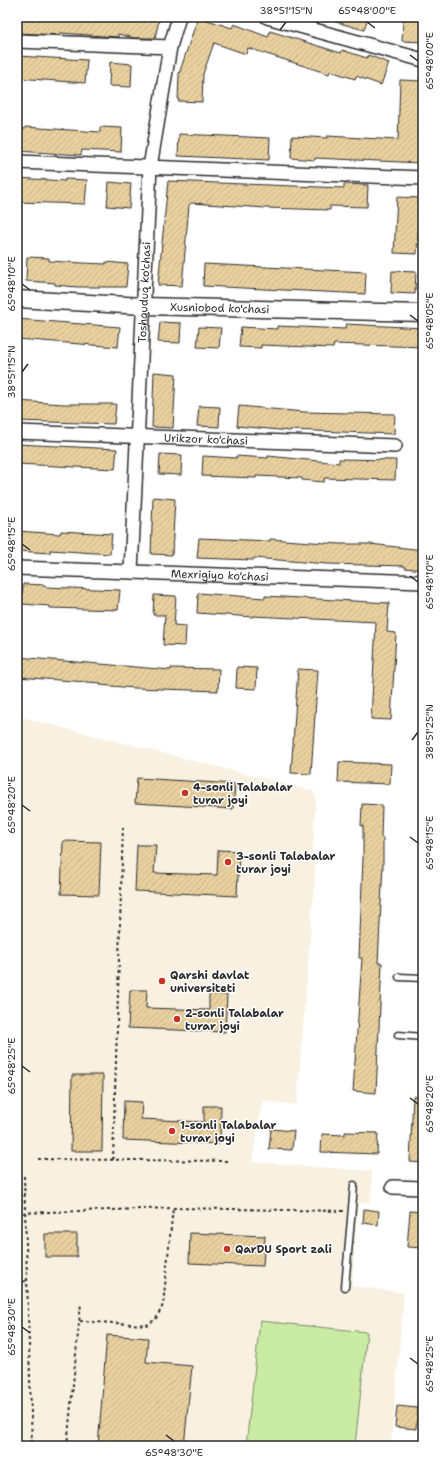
<svg xmlns="http://www.w3.org/2000/svg" width="440" height="1463" font-family="'Shantell Sans',sans-serif">
	<defs>
		<pattern id="building-hatch" width="6" height="6" patternUnits="userSpaceOnUse"><rect width="6" height="6" fill="#e9d09f"/><path d="M-1 1l2-2M0 6l6-6M5 7l2-2" fill="none" stroke="#c8b389"/></pattern>
	</defs>
	<rect width="100%" height="100%" fill="#fff"/>
	<filter id="ink" filterUnits="userSpaceOnUse"><feTurbulence type="fractalNoise" baseFrequency=".025" numOctaves="2"/><feDisplacementMap in="SourceGraphic" scale="8" xChannelSelector="R" yChannelSelector="G"/><feConvolveMatrix kernelMatrix="1 2 1 2 8 2 1 2 1" color-interpolation-filters="sRGB"/></filter>
	<g filter="url(#ink)">
		<!-- built -->
		<path fill="#f8f1e2" d="M17,716L313,791L316,798L312,860H316L297,1105L262,1101L252,1162L372,1171L371,1202L358,1203L352,1286L404,1293L391,1446H17Z"/>
		<!-- pitch -->
		<path fill="#c9eba4" stroke="#7a8b68" d="M260,1321L367,1332L355,1446H246Z"/>
		<!-- building -->
		<path fill="url(#building-hatch)" stroke="#2b2b2b" d="M17,17H149L159,20L155,38H134L118,34V37L60,33V35L17,33Z
			M198,17L232,28L234,24L268,37L270,31L341,53L342,50L367,58L368,55L389,63L381,85L356,76L355,79L330,71L329,74L248,48L246,54L214,43L203,74L202,102L178,101L179,74Z
			M330,17H368L364,30L329,20Z
			M403,19L423,20V42L402,41Z
			M17,56L87,60L85,83L17,78Z
			M110,62L132,64L131,87L109,86Z
			M400,80L423,81L421,163L315,158V160L291,158L292,136L327,138V136L398,140Z
			M25,127L100,132V127L122,128L121,152L82,150L81,155L17,151V129H25Z
			M179,134L270,138L269,160L178,156Z
			M17,178L65,181V179L87,180L85,204L17,202Z
			M168,181L344,188V184L368,185L367,207L330,206V210L266,208L191,203L189,205L182,286L158,285Z
			M109,182L131,184L129,208L107,206Z
			M397,197L420,198L417,254L394,253Z
			M27,257L49,258V261L83,263L106,264V262L128,264L126,287H77L55,285V283L26,281Z
			M204,264L366,272L365,294L203,286Z
			M392,271L416,272L415,294L391,293Z
			M17,319L120,327L118,347L17,339Z
			M160,322L181,323L180,343L158,342Z
			M346,324L423,328V347L334,344L333,348L261,345V348L239,347L241,327L277,329V326L345,329Z
			M199,327L221,328L219,348L197,347Z
			M154,372L176,374L173,428L152,427Z
			M17,401L64,404H116L114,424L17,421Z
			M199,406L220,407L219,427L197,426Z
			M239,406L304,412L395,414L394,434L290,430V431L237,426Z
			M17,444L117,449L115,469L17,464Z
			M160,454L182,455L181,475L159,474Z
			M203,456L236,458V456L268,458V456L339,463V459L396,460L395,480L324,478V482L302,480V478L256,476V478L202,476Z
			M153,497L175,499L172,555L151,554Z
			M17,531L60,534L61,531L112,534L110,554L50,550V553L17,551Z
			M199,538L270,541V539L340,544H370L423,550V570L405,568V566L327,564L254,558L253,560L197,558Z
			M23,584L45,585V587L120,590L118,610L50,608V606L22,604Z
			M198,593L265,598V596L389,603L387,632L396,633L391,720L371,719L376,622L253,616V617L197,613Z
			M154,595L176,596L174,625L186,626L185,646L163,645L165,615H153Z
			M17,657L171,670V668L219,669L218,691L134,688L100,685L101,683L17,677Z
			M237,667L257,668L256,689L236,688Z
			M298,669L318,670L311,774L291,773Z
			M339,762L391,764L390,784L338,782Z
			M137,778L235,784L233,809L135,803Z
			M362,804L382,805L381,837L383,838V865L378,963H382L376,1093L353,1091L362,958H359L363,858V826H361Z
			M63,841L101,842L99,895L61,894Z
			M137,845H156L154,873L217,875L218,850L239,851L237,896L135,891Z
			M130,990H147L146,1008L209,1010V994L227,995L225,1032L128,1028Z
			M72,1075H103L102,1151H71Z
			M413,1096H423L422,1163L410,1162Z
			M124,1101L142,1102L141,1119L204,1122V1106H221L220,1144L123,1140Z
			M271,1129L294,1131L292,1150L269,1149Z
			M345,1132L378,1133L377,1154L321,1152L322,1134L345,1135Z
			M364,1209L379,1211L378,1225L363,1223Z
			M410,1211L423,1212V1248L407,1247Z
			M190,1233L265,1236L263,1266L189,1263Z
			M45,1234H77V1257H45Z
			M107,1335L148,1338L146,1362L192,1366L184,1446H98Z
			M397,1406L418,1408L416,1429L395,1427Z"/>
		<g fill="none" stroke-linecap="round" stroke-linejoin="round">
			<!-- service casing -->
			<g stroke="#2b2b2b" stroke-width="9">
				<path id="service" d="M399,977L423,978
					M398,1035L423,1037
					M345,1287L354,1185"/>
			</g>
			<!-- minor casing -->
			<g stroke="#2b2b2b" stroke-width="16">
				<g id="minor">
					<path d="M267,17L423,60"/>
					<path d="M17,41L170,47"/>
					<path d="M17,162L423,178"/>
					<path id="s1" d="M17,432L395,446"/>
					<path id="s2" d="M17,568L423,582"/>
					<path id="s3" d="M131,571L150,167L170,47L179,17"/>
					<path d="M393,1187L423,1188"/>
				</g>
			</g>
			<!-- tertiary casing -->
			<g stroke="#2b2b2b" stroke-width="19">
				<g id="tertiary">
					<path id="s4" d="M17,299L144,306L423,313"/>
				</g>
			</g>
			<!-- path -->
			<path stroke="#2b2b2b" stroke-width="2" stroke-dasharray="3 3" stroke-linecap="butt" d="M38,1159L228,1161
				M113,1160L123,825
				M24,1176L32,1446
				M17,1194H25
				M17,1213L173,1208L344,1211
				M17,1282L27,1281
				M80,1321L147,1325L156,1319L163,1305L173,1208
				M67,1446L81,1303"/>
			<!-- service -->
			<use href="#service" stroke="#fff" stroke-width="6"/>
			<!-- minor -->
			<use href="#minor" stroke="#fff" stroke-width="13"/>
			<!-- tertiary -->
			<use href="#tertiary" stroke="#fff" stroke-width="16"/>
		</g>
	</g>
	<!-- ticks -->
	<path fill="none" stroke="#2b2b2b" stroke-width="1.5" d="M367,22L375,28M280,30L286,22M410,55L418,61M22,284L30,290M410,315L418,321M22,372L28,364M22,544L30,550M410,576L418,582M412,740L418,732M22,805L30,811M410,837L418,843M22,1066L30,1072M410,1098L418,1104M22,1327L30,1333M410,1358L418,1364M166,1435L174,1441"/>
	<!-- markers -->
	<g fill="#c8321e" stroke="#fff" stroke-width="1.5">
		<circle cx="185" cy="793" r="4"/>
		<circle cx="228" cy="862" r="4"/>
		<circle cx="162" cy="981" r="4"/>
		<circle cx="177" cy="1019" r="4"/>
		<circle cx="172" cy="1131" r="4"/>
		<circle cx="227" cy="1249" r="4"/>
	</g>
	<g text-anchor="middle" stroke-width="3" stroke-linejoin="round" paint-order="stroke">
		<!-- street labels -->
		<g font-size="11" fill="#2b2b2b" stroke="#fff">
			<text dy="4" stroke="none"><textPath href="#s3" startOffset="279">Toshquduq ko'chasi</textPath></text>
			<text dy="4" stroke="none"><textPath href="#s4" startOffset="203">Xusniobod ko'chasi</textPath></text>
			<text dy="4" stroke="none"><textPath href="#s1" startOffset="189">Urikzor ko'chasi</textPath></text>
			<text dy="4" stroke="none"><textPath href="#s2" startOffset="203">Mexrigiyo ko'chasi</textPath></text>
		</g>
		<!-- poi labels -->
		<g font-size="11" font-weight="bold" fill="#2b2b2b" stroke="#fff" text-anchor="start">
			<text x="193" y="791">4-sonli Talabalar<tspan x="193" dy="13">turar joyi</tspan></text>
			<text x="236" y="860">3-sonli Talabalar<tspan x="236" dy="13">turar joyi</tspan></text>
			<text x="170" y="979">Qarshi davlat<tspan x="170" dy="13">universiteti</tspan></text>
			<text x="185" y="1017">2-sonli Talabalar<tspan x="185" dy="13">turar joyi</tspan></text>
			<text x="180" y="1129">1-sonli Talabalar<tspan x="180" dy="13">turar joyi</tspan></text>
			<text x="235" y="1253">QarDU Sport zali</text>
		</g>
	</g>
	<!-- margin -->
	<rect width="440" height="1463" fill="none" stroke="#fff" stroke-width="44"/>
	<rect x="22" y="22" width="396" height="1419" fill="none" stroke="#2b2b2b" stroke-width="1.5"/>
	<g font-size="10" text-anchor="middle" fill="#2b2b2b">
		<text x="286" y="14">38°51'15"N</text>
		<text x="367" y="14">65°48'00"E</text>
		<text transform="translate(429 61) rotate(-90)" y="4">65°48'00"E</text>
		<text transform="translate(11 284) rotate(-90)" y="4">65°48'10"E</text>
		<text transform="translate(429 321) rotate(-90)" y="4">65°48'05"E</text>
		<text transform="translate(11 372) rotate(-90)" y="4">38°51'15"N</text>
		<text transform="translate(11 544) rotate(-90)" y="4">65°48'15"E</text>
		<text transform="translate(429 582) rotate(-90)" y="4">65°48'10"E</text>
		<text transform="translate(429 732) rotate(-90)" y="4">38°51'25"N</text>
		<text transform="translate(11 805) rotate(-90)" y="4">65°48'20"E</text>
		<text transform="translate(429 843) rotate(-90)" y="4">65°48'15"E</text>
		<text transform="translate(11 1066) rotate(-90)" y="4">65°48'25"E</text>
		<text transform="translate(429 1104) rotate(-90)" y="4">65°48'20"E</text>
		<text transform="translate(11 1327) rotate(-90)" y="4">65°48'30"E</text>
		<text transform="translate(429 1364) rotate(-90)" y="4">65°48'25"E</text>
		<text x="174" y="1456">65°48'30"E</text>
	</g>
</svg>
